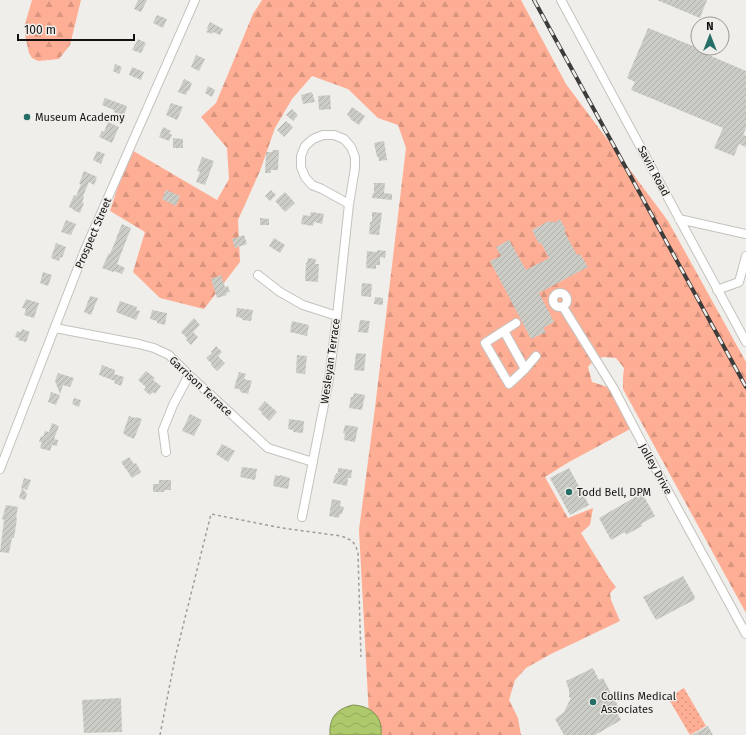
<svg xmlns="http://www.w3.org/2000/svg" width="746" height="735" font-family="'Fira Sans',sans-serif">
	<defs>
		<pattern id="grass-dots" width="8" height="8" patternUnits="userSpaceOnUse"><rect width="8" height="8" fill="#feae94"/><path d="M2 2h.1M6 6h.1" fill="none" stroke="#d9957f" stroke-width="1.8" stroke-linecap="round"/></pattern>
		<pattern id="forest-firs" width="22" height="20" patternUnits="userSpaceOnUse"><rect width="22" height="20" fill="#feae94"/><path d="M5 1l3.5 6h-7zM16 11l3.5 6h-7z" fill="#d9957f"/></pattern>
		<pattern id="water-waves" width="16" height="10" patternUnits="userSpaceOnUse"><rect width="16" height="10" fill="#aec96b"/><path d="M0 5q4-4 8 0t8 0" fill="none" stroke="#95ac5c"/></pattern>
		<pattern id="building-hatch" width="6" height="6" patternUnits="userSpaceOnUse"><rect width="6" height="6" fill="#ccccc7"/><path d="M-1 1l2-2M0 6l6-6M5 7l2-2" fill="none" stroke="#aeaeaa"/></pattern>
	</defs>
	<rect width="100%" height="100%" fill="#f0eeea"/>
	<!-- grass -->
	<path fill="url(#grass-dots)" d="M684,688L706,726L690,735L668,698Z"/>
	<!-- forest -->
	<path fill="url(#forest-firs)" d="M32,0H81L70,45L59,59L38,61L32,58L29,53L25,35V24Z
		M262,0H521L566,84L668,221L746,362V613L623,389V377L624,368L616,358L604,357L595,359L588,367L592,382L614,389L634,427L569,462L545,477L568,518L593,508L590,525L581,533L609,578L616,587L610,593L611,600L620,621L551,654L526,668L515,680L509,700L518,718L521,735H370L359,530L375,408L406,148L398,125L378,118L348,89L312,76L292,99L275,128L260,171L238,220L240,262L204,309L160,298L133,272L145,232L110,211L130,149L217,200L229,179L227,148L201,117L216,103L253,14Z"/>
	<!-- water -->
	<path fill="url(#water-waves)" stroke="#809250" d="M353,705C371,706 383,716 381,735H330C329,718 336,709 353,705Z"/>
	<!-- building -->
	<path fill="url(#building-hatch)" d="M138,0H147L141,12L134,9Z
		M657,0H707L700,18Z
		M157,15L167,19L163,28L153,23Z
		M210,22L223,29L220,35L213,32L212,34L206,32L208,29L207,28Z
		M648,28L698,48L697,50L746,71V128L743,135L746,136V147L739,144L734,156L714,148L723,128L631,90L635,82L627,78Z
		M138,39L146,43L141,53L132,50Z
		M196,55L205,59L199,71L191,67Z
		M115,64L122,67L119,74L113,71Z
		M132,67L144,72L141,80L129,75Z
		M184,79L192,83L189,91L188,90L186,95L178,92Z
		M208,86L215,90L212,97L205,93Z
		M312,92L315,102L303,104L301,95Z
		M330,95L331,109L319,110L318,96Z
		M105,98L127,106L124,116L114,112V110L102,105Z
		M171,103L183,107L177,120L166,115Z
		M352,107L365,116L359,125L350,119L351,118L347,115Z
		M292,109L298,115L293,121L286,115Z
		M286,121L293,127L284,137L277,130Z
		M108,122L119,127L112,143L99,137L102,131L104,132Z
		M163,127L171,131L169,133L172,135L169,141L159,137Z
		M173,138L183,139V148H173Z
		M384,141L387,160L379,161L378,156L377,157L374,143Z
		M273,150H279L278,170H271V173H265L266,152H272Z
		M97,151L105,154L101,164L93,160Z
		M202,157L214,161L205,185L196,182L200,172L197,171Z
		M84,171L97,177L94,185L89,182L83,196L84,197L82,202L84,203L80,213L73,210V209L69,207L74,195L76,196L81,184H79Z
		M374,183H385L384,193L392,194V200L372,198L373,193H374Z
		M166,190L180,196L176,206L162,199Z
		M271,190L276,195L270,201L265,196Z
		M285,192L295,203L285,212L275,201Z
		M311,212L324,214L322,224L314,222L313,226L301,224L303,215L310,216Z
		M372,212L382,213L379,235L369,234L370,222H372Z
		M260,218L269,219V225H260Z
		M560,219L566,230L564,231L577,255L580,254L588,267L539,293L554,322L543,328L546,332L531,339L490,261L501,256L496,247L509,240L526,270L549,258L541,243L539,244L532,230L549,221L550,222L553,221L554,223Z
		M66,220L76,224L71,235L61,232Z
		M122,224L131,228L117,264L125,268L122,274L114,271L113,272L102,268L109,253L110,254L117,237V236Z
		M244,235L247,244L235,248L232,239Z
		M274,238L285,245L280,253L269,246Z
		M56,243L66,247L62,258L60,257L59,261L51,258Z
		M377,250L386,251L385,258L380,257V265H376V269L366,268L367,251L377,252Z
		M308,258L316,259L315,264H319L318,282L305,281L306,263H307Z
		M43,272L52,275L48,286L40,283Z
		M221,275L225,287L228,286L230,292L226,293L227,295L217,298L211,279Z
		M362,283L372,284L371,297L361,296Z
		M90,296L98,298L91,315L84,312Z
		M375,297L383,298V305L374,304Z
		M26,299L39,303L34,318L24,315L26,309L22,308Z
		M120,301L137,307L136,310L140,311L136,320L116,312Z
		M237,308L253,310L251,321L242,320V318L236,317Z
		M152,310L167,313L165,325L157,323V321L150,319Z
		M194,318L200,325L193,332L198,337L191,345L186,340L187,338L181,332Z
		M360,320L370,321L368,333L358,332Z
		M292,321L309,325L307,336L290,332Z
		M22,329L30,332L26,342L18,340L19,338L15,337L17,331L21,332Z
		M216,346L222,352L218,356L225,363L217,371L211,365L212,364L206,358L212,353L211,352Z
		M356,353L366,354L364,371L354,370Z
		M297,355L307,356L305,374L296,373Z
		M102,365L115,370L114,374L124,377L121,386L114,383L115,381L99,375Z
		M146,371L155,378L153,380L161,386L155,394L153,392L150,395L144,390L146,387L138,380Z
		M239,372L246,374L244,379L252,381L248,394L240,392L241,390L234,388Z
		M58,373L74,378L70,387L63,385L60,394L55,381Z
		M51,392L60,395L56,405L48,402Z
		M354,393L365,395L362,410L349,408L351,397H353Z
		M74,398L81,400L79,407L72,404Z
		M265,401L277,412L269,421L261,413L262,412L258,409Z
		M190,414L202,420L194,436L182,431Z
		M129,416L135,418L136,417L142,419L134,439L127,436L123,433Z
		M289,419L304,421L303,433L293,432V430L288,429Z
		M52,423L59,426L54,439L58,440L57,446L52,445L50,451L40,448L42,442H39L41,436L43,437L45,431L49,432Z
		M345,425L358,427L355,442L344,440L345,433H343Z
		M222,444L235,451L228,462L216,454Z
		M129,457L134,464L136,463L141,472L132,478L121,462Z
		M242,467L257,469L255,480L240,477Z
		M338,468L352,470L351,478H348L347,486L333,483L335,475H336V473L338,474Z
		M569,468L589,505L570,515L550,478Z
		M275,475L280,476V475L290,478L288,489L273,486Z
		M24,478L31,480L27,490L21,488Z
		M159,480H171V490H164V492H153V484H159Z
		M22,488L27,494L25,500L19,498Z
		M642,493L655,516L641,524L642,526L626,535L625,532L611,540L599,518Z
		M332,499L341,501L340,506L344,507L342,514H340L339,518L329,516Z
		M6,505L18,507L16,517L17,518L14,538H12L9,553L0,552L4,520L2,519Z
		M683,576L695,597L694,600L656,620L643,597Z
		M593,668L599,680L603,678L618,706L614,708L621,720L595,735H564L555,719L564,712L571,698L569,697V690L566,681Z
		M121,698L122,732L84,733L82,700Z
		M708,726L713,735H692Z"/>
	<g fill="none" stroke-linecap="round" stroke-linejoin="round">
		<!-- minor casing -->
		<g stroke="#c5c2be" stroke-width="10">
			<path id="minor" d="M561,0L746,342
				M679,219L746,234
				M258,275L280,292L303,305L337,316
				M717,290L739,282L746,256
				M553 300a7 7 0 1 1 14 0a7 7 0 1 1-14 0Z
				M563,307L614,389L651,460L686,524L746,634
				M516,323L485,343L509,384L525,369L536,356
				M55,328L139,344L154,348L169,355L189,375L268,448L313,462
				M504,331L525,369
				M166,452L163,430L173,405L189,375
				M0,469L84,252L195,0
				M302,517L329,379L337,316L349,204L355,168V157L351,147L344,139L334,135H323L313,139L305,146L301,156V167L305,177L312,185L322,189L349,204"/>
		</g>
		<!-- path -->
		<path stroke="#9f9d9a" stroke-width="1.5" stroke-dasharray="3 3" stroke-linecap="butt" d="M160,735L175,658L211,514L282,528L341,536C352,540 355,542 358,553L360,625L361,657"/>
		<!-- minor -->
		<use href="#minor" stroke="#fff" stroke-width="8"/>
		<!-- rail casing -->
		<g stroke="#3d3c3a" stroke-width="4">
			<path id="rail" d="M534,0L746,387"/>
		</g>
		<!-- rail -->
		<use href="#rail" stroke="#f0eeea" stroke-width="2.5" stroke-dasharray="8" stroke-linecap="butt"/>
	</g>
	<!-- markers -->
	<g fill="#256e66" stroke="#f0eeea" stroke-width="1.5">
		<circle cx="27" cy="117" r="4"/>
		<circle cx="569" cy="492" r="4"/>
		<circle cx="593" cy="702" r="4"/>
	</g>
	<g text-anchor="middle" stroke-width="3" stroke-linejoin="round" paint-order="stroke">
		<!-- poi labels -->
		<g font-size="11" fill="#131211" stroke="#f0eeea" text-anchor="start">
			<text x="35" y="121">Museum Academy</text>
			<text x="577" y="496">Todd Bell, DPM</text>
			<text x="601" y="700">Collins Medical<tspan x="601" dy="13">Associates</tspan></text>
		</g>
		<!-- street labels -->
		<g font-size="11" fill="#131211" stroke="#f0eeea">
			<text transform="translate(654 171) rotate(62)" y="4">Savin Road</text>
			<text transform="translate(93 233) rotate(-67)" y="4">Prospect Street</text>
			<text transform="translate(330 361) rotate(-82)" y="4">Wesleyan Terrace</text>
			<text transform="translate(201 386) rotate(43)" y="4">Garrison Terrace</text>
			<text transform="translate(656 469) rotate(61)" y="4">Jolley Drive</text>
		</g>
	</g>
	<!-- north arrow -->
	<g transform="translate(710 36)"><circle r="19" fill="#f0eeea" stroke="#989693"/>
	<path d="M0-3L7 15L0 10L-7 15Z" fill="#256e66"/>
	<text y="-6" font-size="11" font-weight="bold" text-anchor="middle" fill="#131211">N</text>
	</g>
	<!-- scale -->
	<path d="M18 34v6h116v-6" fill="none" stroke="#131211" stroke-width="2"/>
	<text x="24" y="34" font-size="12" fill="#131211" stroke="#f0eeea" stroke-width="3" paint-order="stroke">100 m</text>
</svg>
